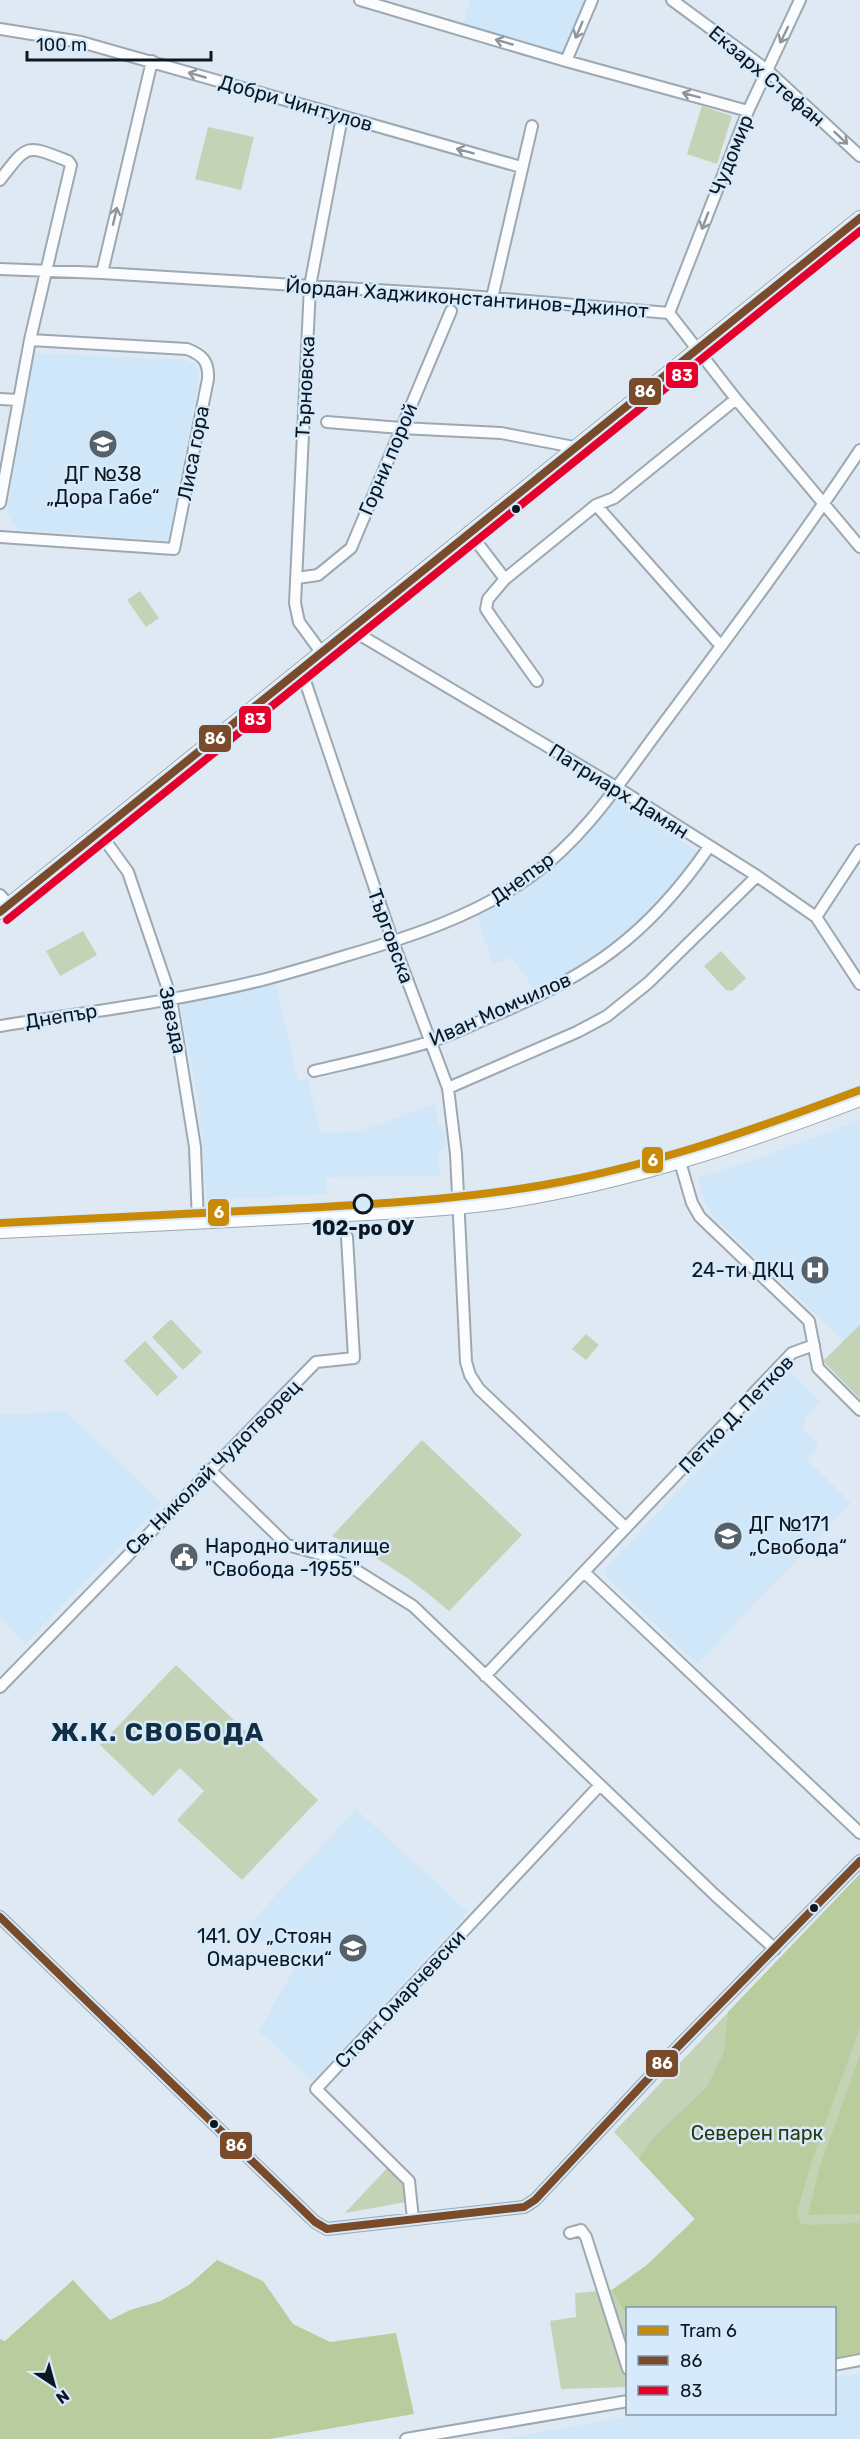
<svg xmlns="http://www.w3.org/2000/svg" width="860" height="2439" font-family="Rubik,sans-serif">
	<rect width="100%" height="100%" fill="#dee9f3"/>
	<!-- built -->
	<path fill="#d0e6f9" d="M470,0H585L561,55L463,25Z
		M34,353L186,360L195,364L200,374L168,541L17,529L7,514Z
		M615,799L698,852L660,899L619,939L577,968L536,991L511,957L493,965L477,916L543,876L578,843Z
		M275,981L298,1081L308,1079L320,1133L360,1131L435,1104L438,1124L444,1128L445,1147L438,1151L440,1176L327,1177V1194L207,1200L199,1104L180,1004Z
		M860,1120V1325L844,1341L713,1216L705,1203L698,1178L765,1156Z
		M790,1372L820,1402L806,1417L802,1429L819,1445L807,1459L851,1503L699,1662L696,1663L606,1577V1568Z
		M65,1411L162,1503L25,1644L0,1617V1415Z
		M356,1809L468,1912L313,2081L259,2031L294,1969L246,1928Z
		M860,2374V2439H503L640,2414H834L835,2378Z"/>
	<!-- green -->
	<path fill="#c4d2b6" d="M702,106L732,116L717,164L687,154Z
		M208,127L254,137L241,190L195,179Z
		M140,591L159,618L146,627L127,600Z
		M83,931L97,955L60,976L46,951Z
		M721,951L746,978L732,991L726,990L704,966Z
		M171,1319L202,1352L183,1370L152,1337Z
		M860,1325V1399L823,1361Z
		M586,1334L599,1345L586,1360L572,1349Z
		M145,1341L178,1377L157,1396L124,1361Z
		M422,1440L522,1535L449,1611C411,1578 377,1556 332,1536Z
		M176,1665L318,1800L242,1880L177,1820L204,1791L180,1768L153,1796L100,1745Z
		M860,1874V2354L835,2358L834,2308H628L627,2387L561,2389L550,2321L576,2317L575,2293L612,2290L647,2265L695,2219L614,2132Z
		M390,2165L408,2185L406,2202L345,2213Z"/>
	<!-- forest -->
	<path fill="#b9cc9d" d="M860,1874V2027L812,2160L797,2212L800,2223L807,2225L860,2223V2354L835,2358L834,2308H628L627,2316L612,2290L647,2265L695,2219L639,2159L653,2138L707,2087L724,2052L728,2012Z
		M860,2055V2214L808,2215L820,2166Z
		M217,2260L263,2281L293,2324L330,2342L396,2333L414,2414L269,2439H0V2339L5,2341L73,2280L110,2320L130,2310L161,2301L189,2285Z"/>
	<g fill="none" stroke-linecap="round" stroke-linejoin="round">
		<!-- minor casing -->
		<g stroke="#9da8b0" stroke-width="14">
			<path id="minor" d="M360,0L566,61L748,111
				M672,0L767,70L860,156
				M0,29L81,42L521,167
				M566,61L592,0
				M0,180C28,144 25,144 68,161L71,165L30,340L0,503
				M0,269L102,273L458,295L669,313L736,399L860,547
				M102,273L152,61
				M492,298L532,126
				M669,313L748,111L800,0
				M0,399L18,400
				M327,422L401,428L501,433L574,447
				M596,505L721,646
				M469,532L505,579
				M0,537L174,549L208,379C209,362 203,355 187,349L30,340
				M297,578L318,575L351,548L451,311
				M350,629L616,787L757,876L816,917L860,984
				M321,652L299,622L295,603L310,286L342,117
				M301,669L393,942L448,1088L456,1154L466,1362L470,1375L479,1389L626,1528
				M537,681L492,618L486,609L488,599L505,579L596,505L614,498L736,399
				M99,832L128,872L171,998L195,1147L198,1222
				M0,895L9,905
				M816,917L860,850
				M0,1026C88,1012 179,1001 266,979C292,972 319,964 345,956C410,937 475,916 531,876C586,837 624,776 664,723C731,633 798,543 860,450
				M314,1071C352,1062 391,1054 429,1042C449,1036 469,1026 488,1018C588,977 647,937 709,847
				M448,1088L577,1032L607,1016L648,983L757,876
				M680,1162L692,1203L700,1217L809,1321L818,1368L860,1410
				M210,1470L287,1545L324,1555L354,1569L413,1606L716,1896L775,1949
				M584,1572L860,1833
				M485,1676L792,1353L814,1345
				M0,1687L316,1362L354,1358L347,1237
				M0,1917L315,2222L327,2229L524,2207L535,2200L672,2053L860,1861
				M413,2219L409,2181L316,2089L600,1785
				M570,2233L581,2230L586,2237L628,2369
				M834,2365L860,2360
				M406,2439L628,2401"/>
		</g>
		<!-- tertiary casing -->
		<g stroke="#9da8b0" stroke-width="16">
			<path id="tertiary" d="M0,912L860,218
				M0,1231C97,1227 193,1222 290,1217C363,1213 436,1211 507,1201C629,1182 745,1143 860,1099"/>
		</g>
		<!-- minor -->
		<use href="#minor" stroke="#fafcfd" stroke-width="10"/>
		<!-- tertiary -->
		<use href="#tertiary" stroke="#fafcfd" stroke-width="14"/>
		<!-- bus-1 casing -->
		<g stroke="#d6eafb" stroke-width="12">
			<path id="bus-1" d="M0,912L860,218
				M0,1917L315,2222L327,2229L524,2207L535,2200L672,2053L860,1861"/>
		</g>
		<!-- bus-2 casing -->
		<g stroke="#d6eafb" stroke-width="12">
			<path id="bus-2" d="M7,920L860,231"/>
		</g>
		<!-- bus-1 -->
		<use href="#bus-1" stroke="#7a4b2a" stroke-width="8"/>
		<!-- bus-2 -->
		<use href="#bus-2" stroke="#e4002b" stroke-width="8"/>
		<!-- tram-1 casing -->
		<g stroke="#d6eafb" stroke-width="12">
			<path id="tram-1" d="M0,1223C101,1218 203,1213 304,1208C391,1203 479,1198 565,1181C666,1161 764,1126 860,1090"/>
		</g>
		<!-- tram-1 -->
		<use href="#tram-1" stroke="#c88a07" stroke-width="8"/>
	</g>
	<!-- one-way arrows -->
	<defs><path id="oneway-shaft" d="M-6 0H5M1.5-3L5.5 0L1.5 3" fill="none" stroke-width="1.6" stroke-linecap="round" stroke-linejoin="round" transform="scale(1.5)"/></defs>
	<g stroke="#8f959a">
		<use href="#oneway-shaft" transform="translate(579 30) rotate(113)"/>
		<use href="#oneway-shaft" transform="translate(784 35) rotate(116)"/>
		<use href="#oneway-shaft" transform="translate(504 42) rotate(-164)"/>
		<use href="#oneway-shaft" transform="translate(197 75) rotate(-164)"/>
		<use href="#oneway-shaft" transform="translate(691 95) rotate(-165)"/>
		<use href="#oneway-shaft" transform="translate(841 138) rotate(43)"/>
		<use href="#oneway-shaft" transform="translate(465 151) rotate(-165)"/>
		<use href="#oneway-shaft" transform="translate(115 216) rotate(-77)"/>
		<use href="#oneway-shaft" transform="translate(705 221) rotate(111)"/>
	</g>
	<!-- icons -->
	<defs>
		<g id="school-disc" transform="scale(1.5)"><circle r="9.5" fill="#56616a" stroke="#d6eafb"/><path d="M0-5L7-2L0 1L-7-2ZM-4 1L0 2.5L4 1V4Q0 6-4 4Z" fill="#fff"/></g>
		<g id="hospital-disc" transform="scale(1.5)"><circle r="9.5" fill="#56616a" stroke="#d6eafb"/><path d="M-5-5h3v3.5h4V-5h3V5h-3V1.5h-4V5h-3Z" fill="#fff"/></g>
		<g id="civic-disc" transform="scale(1.5)"><circle r="9.5" fill="#56616a" stroke="#d6eafb"/><path d="M-.6-6.5H3V-4.5H.6V-3L4-1V1h2V6H-6V1h2V-1L-.6-3ZM-1.2 2.5V6h2.4V2.5Z" fill="#fff"/></g>
	</defs>
	<g fill-rule="evenodd">
		<use href="#school-disc" x="103" y="444"/>
		<use href="#hospital-disc" x="815" y="1270"/>
		<use href="#school-disc" x="728" y="1536"/>
		<use href="#civic-disc" x="184" y="1557"/>
		<use href="#school-disc" x="353" y="1948"/>
	</g>
	<!-- markers -->
	<g fill="#0c1821" stroke="#d6eafb" stroke-width="2">
		<circle cx="516" cy="509" r="5"/>
		<circle cx="814" cy="1908" r="5"/>
		<circle cx="214" cy="2124" r="5"/>
	</g>
	<circle fill="#d6eafb" stroke="#0c1821" stroke-width="3" cx="363" cy="1204" r="9"/>
	<g text-anchor="middle" stroke-width="5" stroke-linejoin="round" paint-order="stroke">
		<!-- street labels -->
		<g font-size="20" fill="#0c1821" stroke="#d6eafb">
			<text transform="translate(767 76) rotate(40)" y="7">Екзарх Стефан</text>
			<text transform="translate(296 103) rotate(16)" y="7">Добри Чинтулов</text>
			<text transform="translate(731 155) rotate(-68)" y="7">Чудомир</text>
			<text transform="translate(467 298) rotate(4)" y="7">Йордан Хаджиконстантинов-Джинот</text>
			<text transform="translate(305 387) rotate(-87)" y="7">Търновска</text>
			<text transform="translate(193 453) rotate(-79)" y="7">Лиса гора</text>
			<text transform="translate(388 459) rotate(-67)" y="7">Горни порой</text>
			<text transform="translate(619 791) rotate(32)" y="7">Патриарх Дамян</text>
			<text transform="translate(522 878) rotate(-36)" y="7">Днепър</text>
			<text transform="translate(391 936) rotate(70)" y="7">Търговска</text>
			<text transform="translate(500 1009) rotate(-24)" y="7">Иван Момчилов</text>
			<text transform="translate(61 1016) rotate(-9)" y="7">Днепър</text>
			<text transform="translate(173 1020) rotate(78)" y="7">Звезда</text>
			<text transform="translate(736 1414) rotate(-46)" y="7">Петко Д. Петков</text>
			<text transform="translate(213 1467) rotate(-45)" y="7">Св. Николай Чудотворец</text>
			<text transform="translate(400 1999) rotate(-47)" y="7">Стоян Омарчевски</text>
		</g>
		<!-- poi labels -->
		<g font-size="20" fill="#0c1821" stroke="#d6eafb" text-anchor="end">
			<text x="103" y="481" text-anchor="middle">ДГ №38<tspan x="103" dy="23">„Дора Габе“</tspan></text>
			<text x="794" y="1277">24-ти ДКЦ</text>
			<text x="749" y="1531" text-anchor="start">ДГ №171<tspan x="749" dy="23">„Свобода“</tspan></text>
			<text x="205" y="1553" text-anchor="start">Народно читалище<tspan x="205" dy="23">"Свобода -1955"</tspan></text>
			<text x="332" y="1943">141. ОУ „Стоян<tspan x="332" dy="23">Омарчевски“</tspan></text>
		</g>
		<!-- stop labels -->
		<g font-size="20" font-weight="bold" fill="#0c1821" stroke="#d6eafb">
			<text x="363" y="1235">102-ро ОУ</text>
		</g>
		<!-- park labels -->
		<g font-size="20" fill="#2c360f" stroke="#d6eafb">
			<text x="757" y="2140">Северен парк</text>
		</g>
		<!-- district labels -->
		<g font-size="26" font-weight="bold" letter-spacing="1.5" fill="#112e43" stroke="#d6eafb">
			<text x="158" y="1741">Ж.К. СВОБОДА</text>
		</g>
	</g>
	<g stroke="#d6eafb" stroke-width="2">
		<rect x="665" y="361" width="34" height="28" rx="6" fill="#e4002b"/>
		<rect x="628" y="377" width="34" height="29" rx="6" fill="#7a4b2a"/>
		<rect x="238" y="705" width="34" height="29" rx="6" fill="#e4002b"/>
		<rect x="198" y="724" width="34" height="29" rx="6" fill="#7a4b2a"/>
		<rect x="641" y="1146" width="23" height="28" rx="6" fill="#c88a07"/>
		<rect x="207" y="1198" width="23" height="29" rx="6" fill="#c88a07"/>
		<rect x="645" y="2049" width="34" height="29" rx="6" fill="#7a4b2a"/>
		<rect x="219" y="2131" width="34" height="29" rx="6" fill="#7a4b2a"/>
	</g>
	<g font-size="16" text-anchor="middle" font-weight="bold" fill="#fff">
		<text x="682" y="381">83</text>
		<text x="645" y="397">86</text>
		<text x="255" y="725">83</text>
		<text x="215" y="744">86</text>
		<text x="653" y="1166">6</text>
		<text x="219" y="1218">6</text>
		<text x="662" y="2069">86</text>
		<text x="236" y="2151">86</text>
	</g>
	<!-- legend -->
	<rect x="626" y="2307" width="210" height="108" fill="#d6eafb" stroke="#8596a4" stroke-width="1.5"/>
	<rect x="638" y="2326" width="30" height="9" fill="#c88a07" stroke="#8596a4" stroke-width="1.5"/>
	<text x="680" y="2337" font-size="18" fill="#0c1821">Tram 6</text>
	<rect x="638" y="2356" width="30" height="9" fill="#7a4b2a" stroke="#8596a4" stroke-width="1.5"/>
	<text x="680" y="2367" font-size="18" fill="#0c1821">86</text>
	<rect x="638" y="2386" width="30" height="9" fill="#e4002b" stroke="#8596a4" stroke-width="1.5"/>
	<text x="680" y="2397" font-size="18" fill="#0c1821">83</text>
	<!-- north arrow -->
	<g transform="translate(54 2385) rotate(144)" stroke="#d6eafb" stroke-width="4.5" paint-order="stroke">
	<path d="M0-4.5L10 22L0 15L-10 22Z" fill="#0c1821"/>
	<text y="-9" font-size="16" font-weight="bold" text-anchor="middle" fill="#0c1821">N</text>
	</g>
	<!-- scale -->
	<path d="M27 51v9h184v-9" fill="none" stroke="#0c1821" stroke-width="3"/>
	<text x="36" y="51" font-size="18" fill="#0c1821" stroke="#d6eafb" stroke-width="4.5" paint-order="stroke">100 m</text>
</svg>
